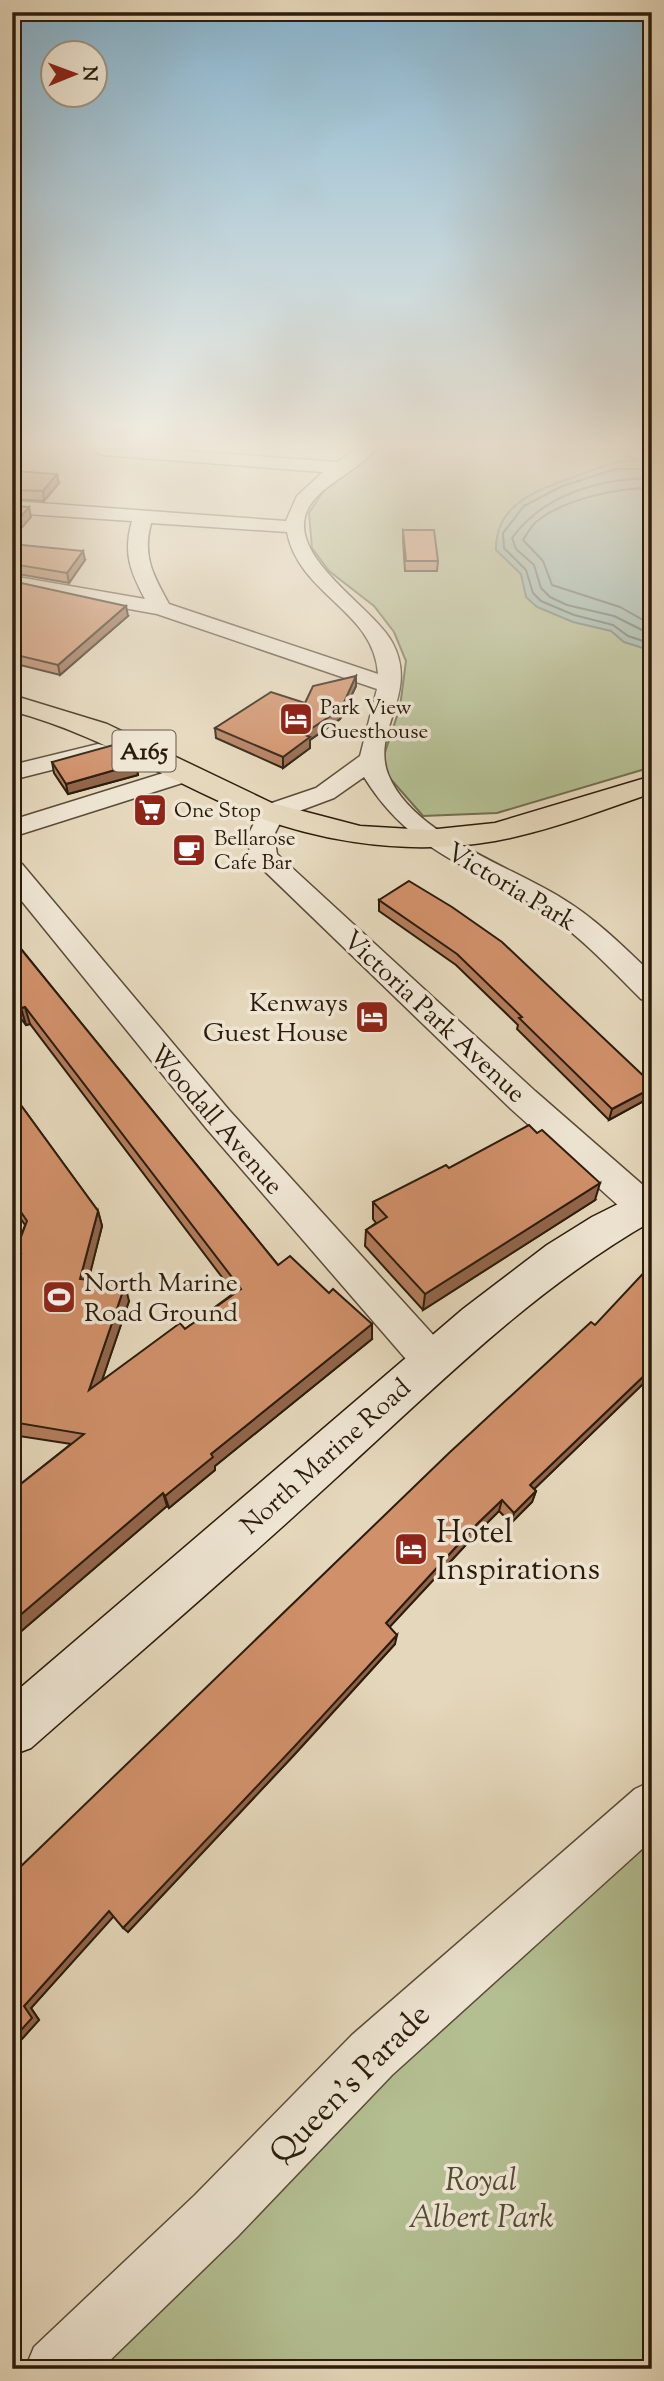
<svg xmlns="http://www.w3.org/2000/svg" width="664" height="2381" font-family="'Sorts Mill Goudy',serif">
	<rect width="100%" height="100%" fill="#e5d7bb"/>
	<filter id="stains"><feTurbulence type="fractalNoise" baseFrequency=".00286" numOctaves="4"/><feColorMatrix values="0 0 0 0 .2 0 0 0 0 .09 0 0 0 0 .02 0 0 0 .5 -.17"/></filter>
	<radialGradient id="worn" r=".72"><stop offset=".6" stop-color="#630" stop-opacity="0"/><stop offset="1" stop-color="#630" stop-opacity=".3"/></radialGradient>
	<!-- green -->
	<path fill="#b3be91" stroke="#706d4e" stroke-width="2" d="M379,450H652V767L497,813L423,816L380,767L400,707L406,661L394,632L374,606L329,571L312,548L309,513L324,490Z
		M652,1817V2369H83Z"/>
	<!-- water -->
	<path fill="#96b9b1" stroke="#6c7a6f" stroke-width="2" d="M632,460L652,462V651L624,642L611,631L573,622L537,607L526,597L521,574L496,550C495,504 537,490 574,477C593,470 611,462 632,460Z"/>
	<g fill="none" stroke-linecap="round" stroke-linejoin="round">
		<!-- shore -->
		<path stroke="#616a5e" stroke-width="2" d="M652,469H615L560,487L524,506L503,533L504,548L526,570L533,593L541,601L574,615L613,625L628,636L652,644
			M652,478C599,479 544,494 512,538L516,549L534,565L541,588L550,597L567,605L614,616L652,635
			M652,488C618,488 563,499 536,522C531,526 527,534 523,540L543,561L552,585L620,607L652,625"/>
		<!-- stream -->
		<path stroke="#6c7a6f" stroke-width="5" d="M623,450L632,460"/>
		<!-- minor casing -->
		<g stroke="#5a4b38" stroke-width="3">
			<path id="minor" d="M93,450H173L338,462L354,450H374C358,471 330,480 313,501C274,550 372,605 392,642C420,693 371,730 388,774C412,835 511,866 563,899C596,919 624,947 652,974V1002L641,999C611,969 581,937 546,913C475,866 412,855 364,777L334,798L283,817L274,835L277,854L535,1091L652,1193V1217L643,1220L630,1216L511,1109L250,857L248,835L263,806L316,788L360,756L377,689L157,614L12,588V576L145,599C130,571 123,553 132,521L12,513V501L286,521L297,496L323,472L102,455ZM151,523L287,532C299,595 375,611 378,674L169,604C153,575 142,556 151,523Z
				M98,744L107,746L110,751L107,756L12,780V765Z
				M189,765L198,768L202,773L198,778L12,837V820Z
				M12,862L22,864L229,1110L446,1349L452,1361L446,1373L432,1378L418,1373L206,1128L12,889Z
				M652,1781V1840L392,2075L237,2237L101,2369H25L34,2347L195,2195L352,2035L635,1789Z"/>
		</g>
		<!-- secondary casing -->
		<g stroke="#2c1c0c" stroke-width="3">
			<path id="secondary" d="M652,1187V1221C533,1289 437,1386 336,1478C236,1570 133,1658 31,1748L12,1755V1695L463,1309L547,1245L592,1217Z"/>
		</g>
		<!-- primary casing -->
		<g stroke="#2c1c0c" stroke-width="3">
			<path id="primary" d="M12,695L107,724L272,803L360,826L428,830L495,823L652,776V793C600,811 549,831 495,841C402,857 306,841 221,802C148,769 91,732 12,711Z"/>
		</g>
		<!-- minor -->
		<use href="#minor" fill="#eee5d3" fill-rule="evenodd"/>
		<!-- secondary -->
		<use href="#secondary" fill="#eee5d3" fill-rule="evenodd"/>
		<!-- primary -->
		<use href="#primary" fill="#e5d7bb" fill-rule="evenodd"/>
	</g>
	<!-- wall -->
	<path fill="#b37c5b" stroke="#2c1c0c" stroke-width="2" d="M12,471L59,483L44,501L12,499Z
		M403,530L438,561L437,571H405L403,540Z
		M12,544L85,560L69,583L12,573Z
		M12,581L128,616L60,675L12,663Z
		M356,676V686L340,719L310,740V748L283,768L216,738L215,728L305,703Z
		M52,762L136,764L138,775L68,794L54,773Z
		M379,900L652,1084L651,1097L609,1120L517,1029L518,1025L456,965L379,911Z
		M12,938L278,1265L372,1339L215,1466V1470L169,1508L167,1506L12,1639V1491L71,1444L12,1435V1276L18,1261L15,1253L25,1225L12,1206V1093L98,1211L102,1226L88,1280L129,1301L102,1380L185,1329L234,1293L30,1024L26,1025L12,1007Z
		M449,1168L595,1200L423,1310L365,1246L366,1230L376,1223L373,1219V1202Z
		M647,1367L650,1370L645,1382L534,1489L536,1491L532,1502L511,1523L499,1511L476,1534L389,1627L395,1644L294,1755L128,1932L113,1916L31,2008L39,2020L12,2050V1863L17,1870Z"/>
	<!-- shaded-wall -->
	<path fill="#92654a" stroke="#2c1c0c" stroke-width="2" d="M57,474L59,483L44,501L43,491Z
		M29,507L31,517L12,539V527Z
		M83,551L85,560L69,583L67,573Z
		M126,606L128,616L60,675L58,665Z
		M356,676V686L340,719L310,740V748L283,768V757Z
		M136,764L138,775L68,794L66,784Z
		M25,1007L30,1024L26,1025L21,1008Z
		M652,1088L651,1097L609,1120L612,1109Z
		M600,1183L595,1200L423,1310L425,1294Z
		M98,1211L102,1226L85,1294L80,1279Z
		M125,1285L129,1301L94,1404L89,1390Z
		M372,1324V1339L215,1466V1470L169,1508L165,1496L211,1454Z
		M652,1356V1362L639,1377L644,1365Z
		M650,1370L645,1382L527,1496L530,1485Z
		M536,1491L532,1502L511,1523L514,1513Z
		M163,1493L167,1506L12,1639V1622Z
		M502,1500L499,1511L476,1534L385,1632L386,1623L478,1523Z
		M397,1635L395,1644L294,1755L128,1932L123,1928Z
		M109,1911L114,1916L31,2008L39,2020L12,2050V2040L24,2006Z"/>
	<!-- building -->
	<path fill="#d0906a" stroke="#2c1c0c" stroke-width="2" d="M12,471L57,474L43,491L12,490Z
		M12,506L29,507L12,527Z
		M403,530H434L438,561H406Z
		M12,544L83,551L67,573L12,564Z
		M12,581L126,606L58,665L12,654Z
		M356,676L341,709L303,734L310,737L283,757L215,728L271,692L305,703L313,686Z
		M117,744L133,752L136,764L66,784L52,762Z
		M409,881L452,907L502,942L652,1084V1088L612,1109L519,1018L522,1017L457,954L379,900Z
		M12,938L278,1265L290,1256L329,1293L333,1289L372,1324L211,1454L213,1457L165,1496L163,1493L12,1622V1491L84,1434L12,1422V1276L21,1254L15,1253L27,1221L12,1199V1093L98,1211L80,1279L125,1285L89,1390L180,1323L185,1329L241,1289L25,1007L21,1008L12,996Z
		M529,1125L537,1133L542,1130L600,1183L425,1294L366,1230L387,1217L373,1202L446,1165L449,1168Z
		M652,1264V1356L644,1365L650,1370L530,1485L536,1491L514,1513L502,1500L478,1523L386,1623L397,1635L294,1747L123,1928L109,1911L24,2006L32,2018L12,2040V1867L16,1871L449,1453L591,1322L595,1325Z"/>
	<!-- sky -->
	<linearGradient id="sky" x2="0" y2="1"><stop stop-color="#87b6d2"/><stop offset="0.57" stop-color="#f3ede0"/><stop offset="1" stop-color="#f3ede0" stop-opacity="0"/></linearGradient>
	<rect width="664" height="783" fill="url(#sky)"/>
	<!-- icons -->
	<defs>
		<g id="hotel-square" transform="scale(1.75)"><rect x="-9" y="-9" width="18" height="18" rx="4" fill="#8f2418" stroke="#eee5d3"/><path d="M-6-4.5h1.5V1H6V5H4.5V3h-9V5H-6ZM-4 0a1.8 1.8 0 1 1 3.6 0ZM.5 0V-2.5h3Q6-2.5 6 0Z" fill="#fff"/></g>
		<g id="supermarket-square" transform="scale(1.75)"><rect x="-9" y="-9" width="18" height="18" rx="4" fill="#8f2418" stroke="#eee5d3"/><path d="M-6-5.5h2.5l.6 2H6L4.5 2H-2.5L-4.4-4H-6ZM-1.5 3.2a1.3 1.3 0 1 0 .1 0ZM3 3.2a1.3 1.3 0 1 0 .1 0Z" fill="#fff"/></g>
		<g id="cafe-square" transform="scale(1.75)"><rect x="-9" y="-9" width="18" height="18" rx="4" fill="#8f2418" stroke="#eee5d3"/><path d="M-5.5-4.5H6V0H3Q3 3.5 0 3.5H-2.5Q-5.5 3.5-5.5 0ZM3-3.2v2h1.7v-2ZM-6 4.5H4V6H-6Z" fill="#fff"/></g>
		<g id="stadium-square" transform="scale(1.75)"><rect x="-9" y="-9" width="18" height="18" rx="4" fill="#8f2418" stroke="#eee5d3"/><path d="M0-5a6.5 5 0 1 0 0 10a6.5 5 0 1 0 0-10ZM-3.5-1.8h7v3.6h-7Z" fill="#fff"/></g>
	</defs>
	<g fill-rule="evenodd">
		<use href="#hotel-square" x="296" y="719"/>
		<use href="#supermarket-square" x="150" y="810"/>
		<use href="#cafe-square" x="189" y="850"/>
		<use href="#hotel-square" x="372" y="1017"/>
		<use href="#stadium-square" x="59" y="1297"/>
		<use href="#hotel-square" x="411" y="1549"/>
	</g>
	<g text-anchor="middle" stroke-width="7" stroke-linejoin="round" paint-order="stroke">
		<!-- far-poi labels -->
		<g font-size="21" fill="#2c1c0c" stroke="#eee5d3" text-anchor="start">
			<text x="320" y="714">Park View<tspan x="320" dy="24">Guesthouse</tspan></text>
			<text x="174" y="817">One Stop</text>
			<text x="214" y="845">Bellarose<tspan x="214" dy="24">Cafe Bar</tspan></text>
		</g>
		<!-- shield labels -->
		<rect fill="#eee5d3" stroke="#665848" stroke-width="2" x="112.5" y="730.5" width="63" height="41" rx="5"/>
		<g font-size="24" font-weight="bold" fill="#2c1c0c">
			<text x="144" y="759">A165</text>
		</g>
		<!-- street labels -->
		<g font-size="26" fill="#2c1c0c" stroke="#eee5d3">
			<text transform="translate(512 886) rotate(31)" y="9">Victoria Park</text>
			<text transform="translate(435 1016) rotate(43)" y="9">Victoria Park Avenue</text>
			<text transform="translate(217 1119) rotate(49)" y="9">Woodall Avenue</text>
			<text transform="translate(325 1456) rotate(-42)" y="9">North Marine Road</text>
		</g>
		<!-- poi labels -->
		<g font-size="26" fill="#2c1c0c" stroke="#eee5d3" text-anchor="end">
			<text x="348" y="1011">Kenways<tspan x="348" dy="30">Guest House</tspan></text>
			<text x="84" y="1291" text-anchor="start">North Marine<tspan x="84" dy="30">Road Ground</tspan></text>
		</g>
		<!-- near-poi labels -->
		<g font-size="32" fill="#2c1c0c" stroke="#eee5d3" text-anchor="start">
			<text x="436" y="1542">Hotel<tspan x="436" dy="37">Inspirations</tspan></text>
		</g>
		<!-- near-street labels -->
		<g font-size="32" fill="#2c1c0c" stroke="#eee5d3">
			<text transform="translate(349 2083) rotate(-45)" y="11">Queen's Parade</text>
		</g>
		<!-- near-park labels -->
		<g font-size="32" font-style="italic" fill="#544d34" stroke="#eee5d3">
			<text x="481" y="2190">Royal<tspan x="481" dy="37">Albert Park</tspan></text>
		</g>
	</g>
	<!-- margin -->
	<rect width="664" height="2381" fill="none" stroke="#e5d7bb" stroke-width="42"/>
	<rect x="14" y="14" width="636" height="2353" fill="none" stroke="#2c1c0c" stroke-width="3.5"/>
	<rect x="21" y="21" width="622" height="2339" fill="none" stroke="#2c1c0c" stroke-width="2"/>
	<!-- north arrow -->
	<g transform="translate(74 74) rotate(89)"><circle r="33" fill="#eee5d3" stroke="#a09583" stroke-width="2"/>
	<path d="M0-5L12 26L0 18L-12 26Z" fill="#8f2418"/>
	<text y="-10" font-size="19" font-weight="bold" text-anchor="middle" fill="#2c1c0c">N</text>
	</g>
	<rect width="100%" height="100%" filter="url(#stains)"/>
	<rect width="100%" height="100%" fill="url(#worn)"/>
</svg>
